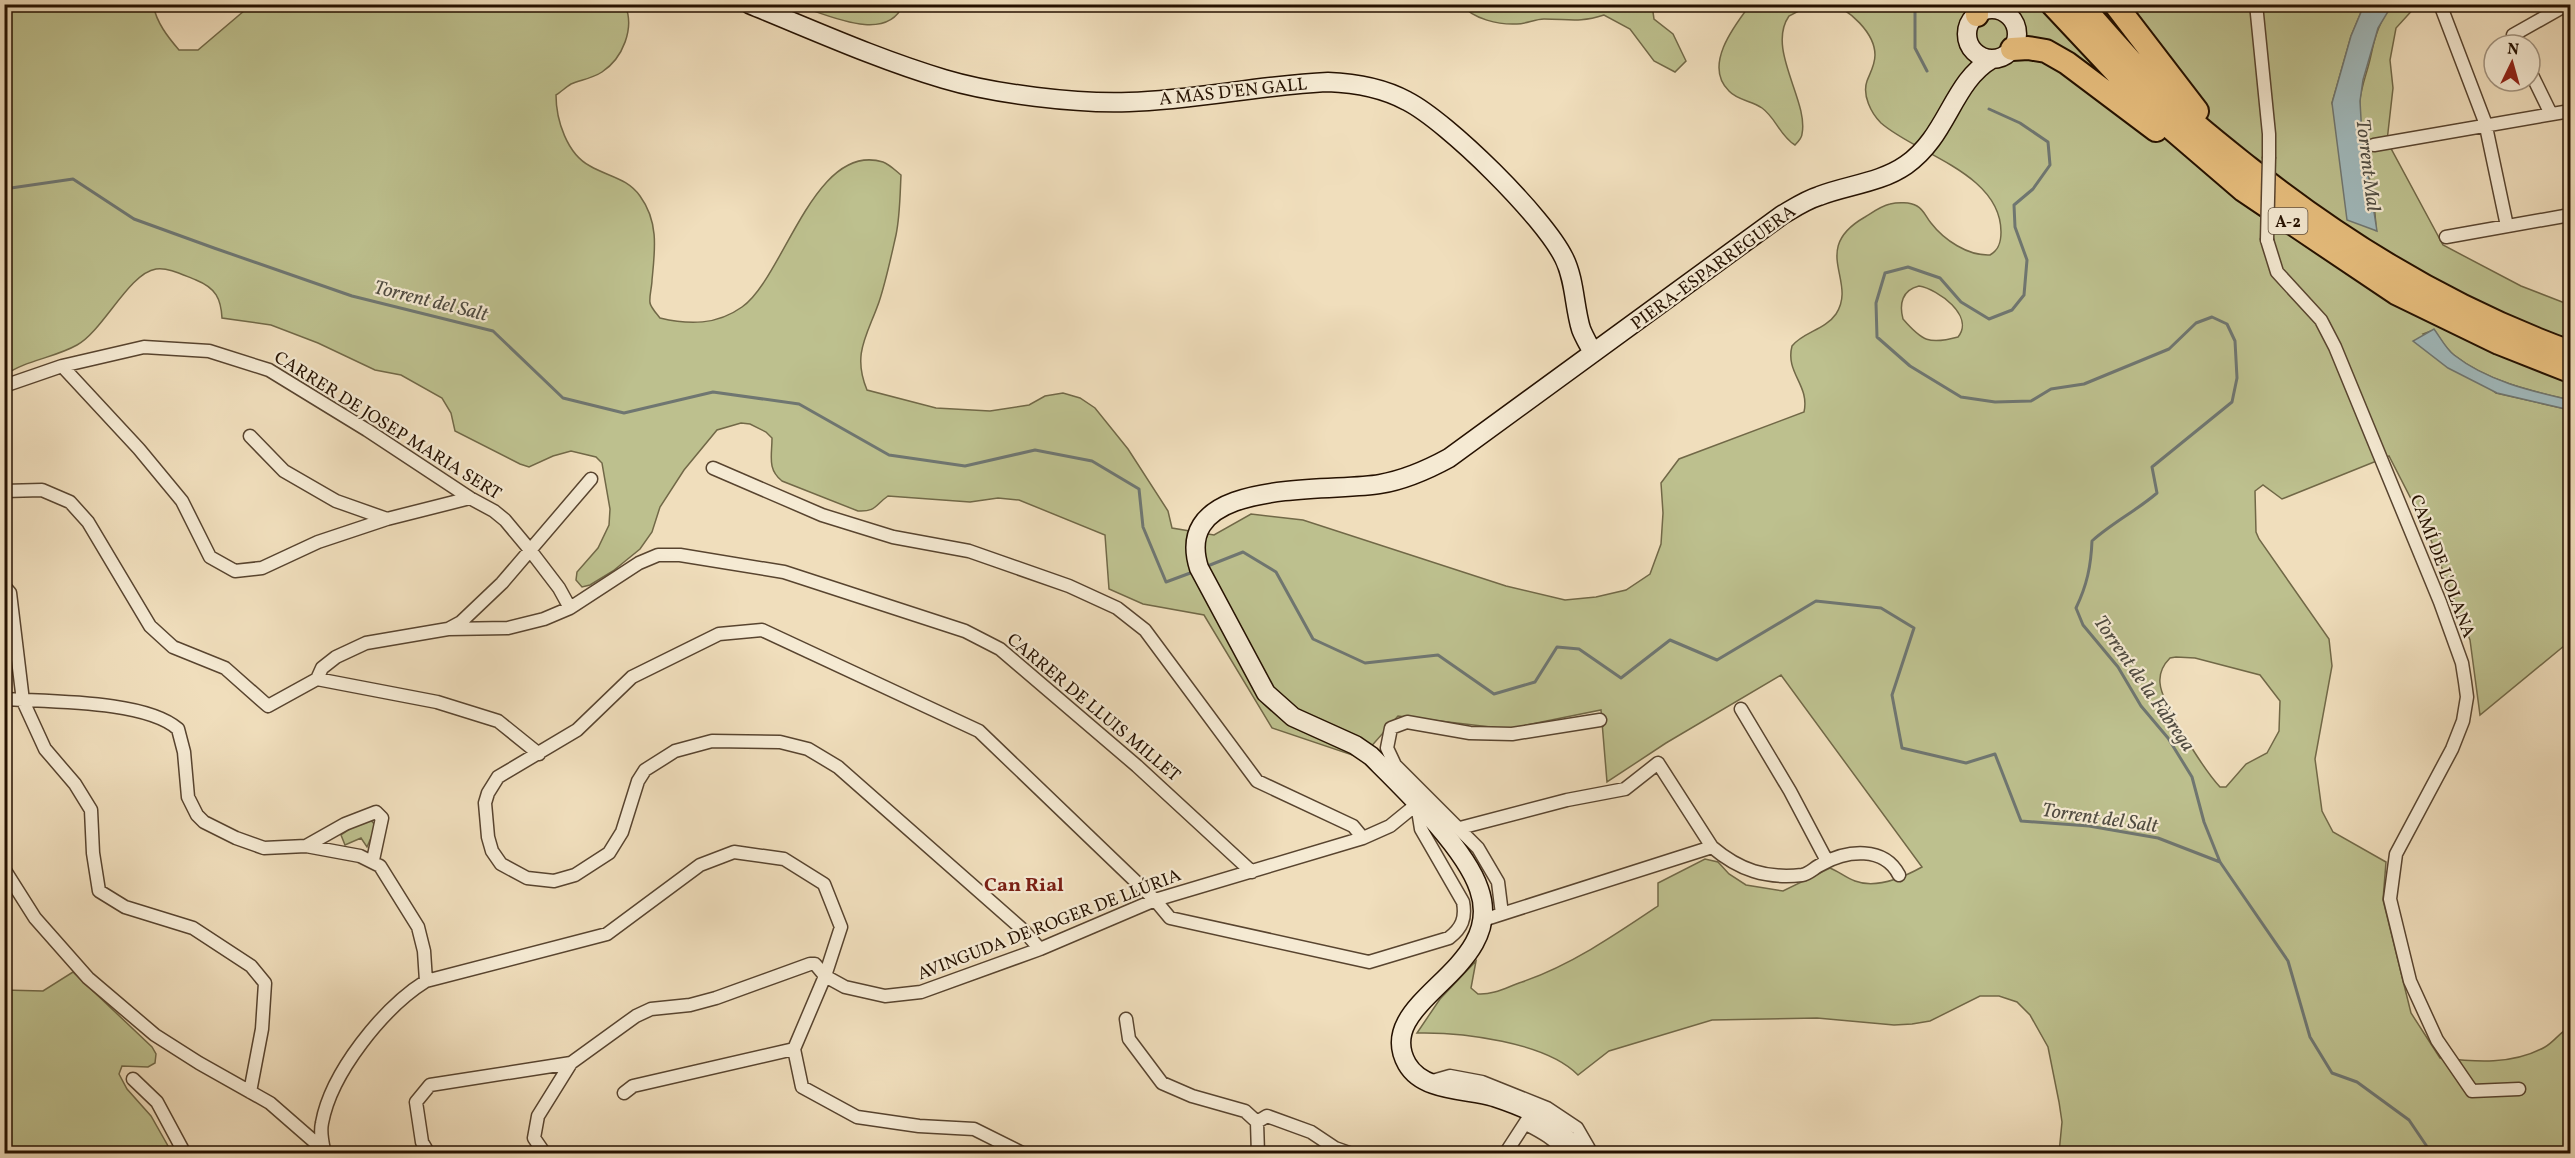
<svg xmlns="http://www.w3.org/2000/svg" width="2575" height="1158" font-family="Vollkorn,serif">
	<rect width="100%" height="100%" fill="#f0debc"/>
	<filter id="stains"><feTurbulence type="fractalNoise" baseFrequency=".00333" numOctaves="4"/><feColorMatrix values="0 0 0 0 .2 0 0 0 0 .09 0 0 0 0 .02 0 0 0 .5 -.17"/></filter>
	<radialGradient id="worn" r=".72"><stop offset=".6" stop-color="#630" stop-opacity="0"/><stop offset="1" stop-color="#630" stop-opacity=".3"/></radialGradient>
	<!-- green -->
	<path fill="#bdc08e" stroke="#716847" stroke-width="1.5" fill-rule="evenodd" d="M5,5H153C157,23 167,36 179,50H198L251,5H625C635,28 623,58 602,72C593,78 581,80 571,84C566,87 561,92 556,95C556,120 567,154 590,166C609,177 627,178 640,196C659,222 655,250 652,280C652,287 649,296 650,303C651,308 657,314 660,318C689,325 717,325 742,307C784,278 814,141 883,162C889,164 896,171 901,175C900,195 900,216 896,235C891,257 886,281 879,302C867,336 852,354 867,390L936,408L990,411L1029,405L1045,396L1063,393L1080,398L1095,408L1128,449L1168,511L1172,528L1214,535L1251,514L1303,520L1506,586L1565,600L1596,597L1626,590L1650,574L1661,544L1663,513L1661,483L1679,459L1804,412C1810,385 1785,373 1792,346C1803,332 1825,330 1836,314C1858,281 1809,249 1865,217C1873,212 1881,206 1890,204C1898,202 1910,202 1917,206C1924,210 1926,217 1931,223C1944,240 1968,256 1990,255C1999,250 2001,242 2001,232C2001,173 1916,154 1881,123C1871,113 1862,95 1867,81C1870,73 1875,65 1875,55C1875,34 1849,7 1829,5H2364L2351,36L2332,103L2376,231C2376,187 2357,144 2360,99C2362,84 2368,70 2371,55C2375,36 2380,20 2392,5H2417L2396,28L2390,60L2393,88L2387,141L2443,245L2521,286L2570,305V400C2531,391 2487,381 2454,355C2446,349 2440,338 2434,330L2423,334L2496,393L2570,410V641L2480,715L2470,640L2427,530L2389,456L2282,499L2263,485L2255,491L2256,532L2259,539L2329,639L2332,666L2315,759L2322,811L2333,832L2386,862L2383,900L2411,1013L2440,1058C2476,1062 2512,1065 2545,1047C2554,1042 2560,1032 2570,1027V1153H2059L2062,1122L2059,1102L2048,1047L2030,1015L2017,1002L1999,996H1980L1930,1021L1912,1024L1894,1025L1817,1018L1712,1020L1609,1051L1578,1075C1546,1042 1461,1032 1417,1033L1440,999L1476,961L1471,988L1478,994C1494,995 1507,987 1522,982C1571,965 1615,935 1658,906V883L1705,859L1718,862L1729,874L1746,885L1783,891L1830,868C1838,871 1846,878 1855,881C1876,889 1904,877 1922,867L1781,675L1666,743L1607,782L1601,710L1507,729L1398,716L1361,758L1272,728L1204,615L1143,604L1109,589L1105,535L1019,500L998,498L970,502L888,496C875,505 876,512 858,511L782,481C767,469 772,456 772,438L766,432L750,424L741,423L717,430L684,470L660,507L652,532L640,549L613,571L590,585L582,587L576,580L577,572L598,548L609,525L610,509L602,463L596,457L571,451L553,456L529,467L520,464L455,431L451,413L442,398L401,375L375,370L318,343L271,325L222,318C221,299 216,288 196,280C185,276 169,267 156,269C129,273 103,331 77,345C54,358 26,360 5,375ZM1919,286C1938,289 1975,316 1958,337C1929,345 1922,341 1903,319C1899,304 1902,290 1919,286ZM2176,657L2195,658L2260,675L2280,701L2279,731L2267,753L2246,764L2226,787H2220C2205,771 2161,703 2160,683C2159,673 2163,665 2170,658Z
		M796,5L903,4V5C886,45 824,13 796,5Z
		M1462,5H1652L1654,19L1673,34L1686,61L1675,72L1654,61L1630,29L1604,15C1579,23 1569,19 1544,19C1535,19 1526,24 1517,24C1499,25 1473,19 1462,5Z
		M1750,5H1810L1789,16C1766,49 1809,101 1802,134C1802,138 1798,142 1795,145C1780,136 1776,118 1762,108C1752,101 1737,100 1729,91C1703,66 1734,26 1750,5Z
		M368,817L376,826L367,847L361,838L345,845L341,835Z
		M73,972L152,1047L156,1054L155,1063L148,1067L122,1066L119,1074L127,1089L151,1116L172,1153H5L4,990L43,991Z"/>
	<!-- water -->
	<path fill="#a0b9bc" stroke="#6f7671" stroke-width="1.5" d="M2364,5H2392L2378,28L2363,80L2360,101L2362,136L2377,231L2347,220L2332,103L2351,36Z
		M2434,329C2440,337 2446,349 2454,355C2487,381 2531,391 2570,400V410L2497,393L2448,368L2413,341Z"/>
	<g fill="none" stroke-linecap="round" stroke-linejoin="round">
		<!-- stream -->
		<path stroke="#6f7671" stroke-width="3" d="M1915,4V48L1927,71
			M1989,109L2020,123L2048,142L2050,165L2033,189L2014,205L2015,227L2027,260L2024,295L2012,310L1989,319L1961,302L1940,278L1908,267L1885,273L1876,303L1877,337L1910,366L1961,397L1995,402L2031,401L2051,389L2084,384L2169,349L2196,323L2212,317L2227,324L2235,341L2237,378L2232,402L2152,467L2157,493C2136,511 2112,523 2092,541C2091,566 2087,585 2076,608L2083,625L2118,667L2141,706L2168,738L2192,777L2204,822L2220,862L2288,961L2310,1037L2332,1073L2357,1082L2409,1120L2432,1154
			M4,189L73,179L134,219L214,248L352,296L493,331L563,398L624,413L713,392L799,404L889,455L965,466L1035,450L1092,461L1139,489L1143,527L1166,582L1193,572
			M1205,567L1243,552L1276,572L1313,639L1365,663L1438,655L1494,694L1535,682L1557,647L1579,649L1621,678L1670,640L1717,660L1816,601L1881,608L1914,628L1892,695L1902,748L1966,763L1995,754L2021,821L2089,826L2158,838L2220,862"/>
		<!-- street casing -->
		<g stroke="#58442f" stroke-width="15">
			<path id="street" d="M2256,4L2269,134V157
				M2440,4L2485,122L2507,226
				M2518,45L2513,35L2568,4
				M2530,71L2551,114
				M2374,145L2570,111
				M2446,237L2570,215
				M2267,240L2277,272L2321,320L2335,347L2440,602L2462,663L2465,682L2467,697L2463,721L2452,749L2396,854L2390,899L2410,981L2437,1040L2472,1091L2519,1089
				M62,366L139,449L182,501L210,557L235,571L262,568L318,542L387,519L470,498
				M4,386L62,366L144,347L209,351L269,370L367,430L470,498L494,511L505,520L530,550L559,588L570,608
				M250,436L284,471L336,501L387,519
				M713,468L822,515L893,537L969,551L1069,586L1117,608L1145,630L1257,781L1353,826L1363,838
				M4,491L42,490L70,502L88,522L150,626L173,647L225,668L268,706L317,679L437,702L498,721L539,754
				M4,586L10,593L23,701L45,749L75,784L91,810L93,853L99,891L125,907L193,928L251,966L265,983L262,1029L250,1092
				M448,629L508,628L544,619L570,608L639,563L658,555H680L784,572L965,631L1000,649L1137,766L1252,872
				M317,679L322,668L336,657L366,643L448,629L461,622L502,583L591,479
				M4,699C49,702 145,700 178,729L184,752L188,797L197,815L204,822L236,838L264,848L306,846L360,856L380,866L418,927L424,951L426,981C383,1008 331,1073 322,1123C320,1132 322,1141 324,1150
				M1741,709L1790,791L1827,861
				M1460,828L1567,800L1625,789L1658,763L1712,847
				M306,846L345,824L376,812L382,818L373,860
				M4,869L35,918L88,978L155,1035L199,1063L270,1103L325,1151
				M1502,914L1498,882L1478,848L1395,765L1387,748L1391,728L1407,722L1470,733L1512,734L1600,720
				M1483,920L1712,847C1739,870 1766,879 1802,875C1809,874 1815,867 1822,864C1847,850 1884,846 1899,875
				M1040,949L1023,930L838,767L808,749L780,742L712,741L675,751L645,770L638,781L622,832L609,853L575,875L554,881L527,878L501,864L492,851L488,837L485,803L488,793L498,777L577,730L632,677L719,634L762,630L979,731L1155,900L1170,918L1369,962L1449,938C1462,928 1466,918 1463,902L1421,829L1417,804
				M426,981L607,934L700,865L734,852L784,859L824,884L841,927L825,976L794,1049L802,1087L857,1117L919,1126L974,1129L1024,1154
				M1126,1019L1129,1039L1162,1083L1192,1096L1245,1111L1257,1122
				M133,1079L157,1102L185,1154
				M1429,1082L1450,1076L1482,1082L1547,1108L1577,1128L1592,1154
				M624,1093L633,1086L794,1049
				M1526,1124C1540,1131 1557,1140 1565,1154
				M429,1154L422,1142L416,1102L430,1085L571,1063
				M545,1154L534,1138L538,1116L571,1063L636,1016L651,1009L690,1005L716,998L810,964H815L825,976L845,987L885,996L921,992L1040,949L1155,900L1363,838L1390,826L1417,804
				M1258,1154L1257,1122L1267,1116L1311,1132L1335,1148L1352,1154
				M1505,1154L1529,1117"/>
		</g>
		<!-- secondary casing -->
		<g stroke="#251100" stroke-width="21">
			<path id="secondary" d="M749,4C813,30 877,59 944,79C994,94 1077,104 1129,102C1196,100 1261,85 1328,82C1355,83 1383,88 1407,101C1448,122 1544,217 1564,258C1575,280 1574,306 1581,329C1584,337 1589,345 1593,353
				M1967 34a25 25 0 1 1 50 0a25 25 0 1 1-50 0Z
				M1579,1154C1566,1136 1551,1122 1532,1112C1520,1106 1506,1101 1494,1097C1467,1089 1423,1092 1407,1064C1371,1000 1508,971 1479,889C1465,847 1404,789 1371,756L1355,745L1293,717L1266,693L1199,568C1170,476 1330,493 1380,484C1404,480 1427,470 1449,458L1782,215C1794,208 1806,200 1819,196C1847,185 1880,183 1906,165C1948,136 1952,82 1992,59"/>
		</g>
		<!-- highway casing -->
		<g stroke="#251100" stroke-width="26">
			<path id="highway" d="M2052,4L2158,117L2243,190L2396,293L2499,343L2570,371
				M2080,4C2108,35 2134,66 2163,95C2189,121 2220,145 2249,168C2346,245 2453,310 2570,352
				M2115,4L2197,111
				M1977,15V4
				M2012,49L2028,48L2046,51L2067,63L2156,130"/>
		</g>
		<!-- street -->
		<use href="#street" stroke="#f5ead3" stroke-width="12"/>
		<!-- secondary -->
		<use href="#secondary" stroke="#f5ead3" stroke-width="18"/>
		<!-- highway -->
		<use href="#highway" stroke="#e8bf7e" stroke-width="22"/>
		<!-- street-bridge casing -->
		<g stroke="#58442f" stroke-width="15" stroke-linecap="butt">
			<path id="street-bridge" d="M2267,240L2269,157"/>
		</g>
		<!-- street-bridge -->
		<use href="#street-bridge" stroke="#f5ead3" stroke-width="12"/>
	</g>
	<g text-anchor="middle" stroke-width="4.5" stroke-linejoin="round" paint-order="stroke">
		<!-- shield labels -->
		<rect fill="#f5ead3" stroke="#63523f" stroke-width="1.5" x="2268.5" y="208" width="39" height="26" rx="4.5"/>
		<g font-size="16" font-weight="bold" fill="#251100">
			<text x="2288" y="227">A-2</text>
		</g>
		<!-- street labels -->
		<g font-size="18" fill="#251100" stroke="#f5ead3">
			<text transform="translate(1233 91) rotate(-6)" y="6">A MAS D'EN GALL</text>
			<text transform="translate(1713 267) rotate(-36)" y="6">PIERA-ESPARREGUERA</text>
			<text transform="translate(388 425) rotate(32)" y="6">CARRER DE JOSEP MARIA SERT</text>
			<text transform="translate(2443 566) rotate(69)" y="6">CAMÍ DE L'OLANA</text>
			<text transform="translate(1094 707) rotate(40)" y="6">CARRER DE LLUIS MILLET</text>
			<text transform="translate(1049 924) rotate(-21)" y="6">AVINGUDA DE ROGER DE LLÚRIA</text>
		</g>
		<!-- water labels -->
		<g font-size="20" font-style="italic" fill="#504c42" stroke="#f5ead3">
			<text transform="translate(2369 165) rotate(83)" y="7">Torrent Mal</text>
			<text transform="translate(431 300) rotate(14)" y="7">Torrent del Salt</text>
			<text transform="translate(2145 683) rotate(55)" y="7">Torrent de la Fàbrega</text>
			<text transform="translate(2100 817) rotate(8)" y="7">Torrent del Salt</text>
		</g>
		<!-- neighbourhood labels -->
		<g font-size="20" font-weight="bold" fill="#7a1f14" stroke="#f5ead3">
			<text x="1024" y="891">Can Rial</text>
		</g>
	</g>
	<!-- margin -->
	<rect width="2575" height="1158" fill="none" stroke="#f0debc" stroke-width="24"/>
	<rect x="6" y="6" width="2563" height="1146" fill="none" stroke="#251100" stroke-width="3"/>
	<rect x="12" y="12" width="2551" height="1134" fill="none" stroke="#251100" stroke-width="1.5"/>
	<!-- north arrow -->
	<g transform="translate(2512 63) rotate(5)"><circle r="28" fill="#f5ead3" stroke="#a2937f" stroke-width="1.5"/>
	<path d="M0-4.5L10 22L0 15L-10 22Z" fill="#8f2418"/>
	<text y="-9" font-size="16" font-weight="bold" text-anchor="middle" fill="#251100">N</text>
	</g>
	<rect width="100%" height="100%" filter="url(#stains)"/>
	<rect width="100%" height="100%" fill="url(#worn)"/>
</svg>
